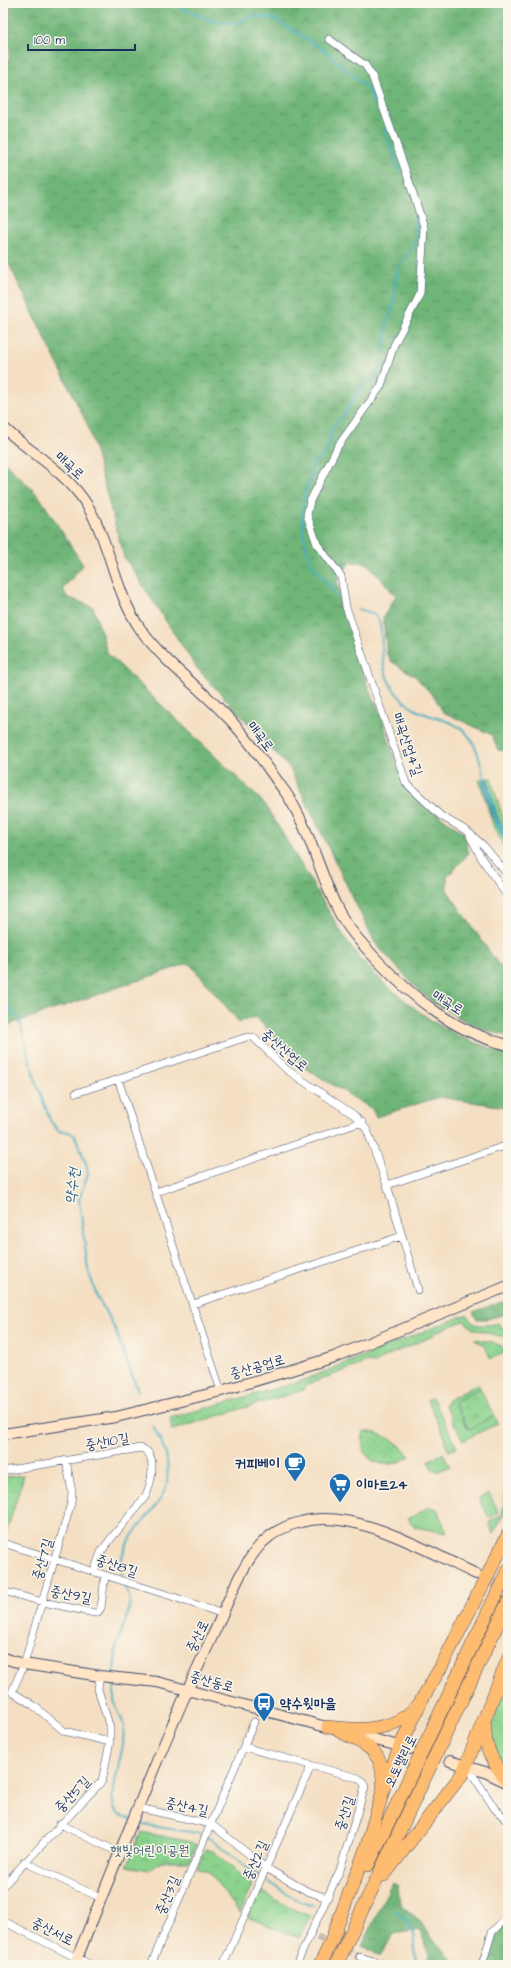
<svg xmlns="http://www.w3.org/2000/svg" width="511" height="1968" font-family="'Architects Daughter','Poor Story',sans-serif">
	<defs>
		<pattern id="grass-dots" width="8" height="8" patternUnits="userSpaceOnUse"><rect width="8" height="8" fill="#8bd38d"/><path d="M2 2h.1M6 6h.1" fill="none" stroke="#77b57c" stroke-width="1.8" stroke-linecap="round"/></pattern>
		<pattern id="forest-crowns" width="20" height="18" patternUnits="userSpaceOnUse"><rect width="20" height="18" fill="#70b578"/><path d="M2 6a3 3 0 1 1 6 0M12 15a3 3 0 1 1 6 0" fill="none" stroke="#5b9466"/></pattern>
		<pattern id="park-crowns" width="20" height="18" patternUnits="userSpaceOnUse"><rect width="20" height="18" fill="#8bd38d"/><path d="M2 6a3 3 0 1 1 6 0M12 15a3 3 0 1 1 6 0" fill="none" stroke="#77b57c"/></pattern>
		<pattern id="water-rules" width="6" height="5" patternUnits="userSpaceOnUse"><rect width="6" height="5" fill="#43afc1"/><path d="M0 2.5h6" fill="none" stroke="#378fa0"/></pattern>
	</defs>
	<rect width="100%" height="100%" fill="#fbf7ec"/>
	<filter id="ink" filterUnits="userSpaceOnUse"><feTurbulence type="fractalNoise" baseFrequency=".025" numOctaves="2"/><feDisplacementMap in="SourceGraphic" scale="8" xChannelSelector="R" yChannelSelector="G"/><feConvolveMatrix kernelMatrix="1 2 1 2 8 2 1 2 1" color-interpolation-filters="sRGB"/></filter>
	<filter id="wash" filterUnits="userSpaceOnUse"><feTurbulence type="fractalNoise" baseFrequency=".012" numOctaves="4" result="noise"/><feDisplacementMap in="SourceGraphic" scale="16" xChannelSelector="R" yChannelSelector="G"/><feGaussianBlur stdDeviation="0.9" result="paint"/><feColorMatrix in="noise" values="0 0 0 0 0 0 0 0 0 0 0 0 0 0 0 0 0 1.4 0 .05"/><feComposite in="paint" operator="in"/></filter>
	<g filter="url(#wash)">
		<rect width="100%" height="100%" fill="#f4dfc3"/>
		<!-- grass -->
		<path fill="url(#grass-dots)" stroke="#538176" d="M487,778H491L508,836L497,816Z
			M479,780H482L491,815L508,843V852L494,829Z
			M467,1314C472,1329 486,1325 499,1323L500,1328L504,1327L508,1338L473,1329L464,1321L438,1331L433,1336L384,1357L376,1363L368,1362L306,1385L303,1390L172,1430L170,1418L299,1382Z
			M474,1339L493,1342L508,1350L491,1359L484,1346Z
			M478,1384L480,1388L454,1402L468,1429L494,1416L498,1423L463,1441L445,1406L448,1400Z
			M431,1398L434,1400L457,1448L449,1451L444,1440L446,1439L427,1400Z
			M364,1431C383,1433 398,1441 410,1456C387,1473 355,1463 364,1431Z
			M508,1482V1506L493,1534L489,1522L502,1515L506,1490L503,1485Z"/>
		<!-- forest -->
		<path fill="url(#forest-crowns)" stroke="#46726b" d="M10,3H508V751L498,750L492,735L443,712L435,698L415,676L392,662L387,654L383,618L396,596L367,563L350,562L337,581L367,684L381,715L401,778L405,787L411,795L464,833L469,853L447,877V890L498,964L508,970V1036L485,1030L465,1021L431,1001L414,986L375,943L290,769L196,667L124,557L88,426L3,252V68L9,60Z
			M3,461L39,496L83,565L63,589L67,597L93,607L108,654L265,804L343,935L360,959L384,983L410,1005L434,1022L462,1038L508,1054V1118L505,1107L439,1097L376,1117L372,1109L302,1066L256,1017L239,1022L189,963L3,1027Z
			M508,1300V1313L488,1319H477L473,1312Z
			M392,1882L398,1886L400,1904L419,1920L435,1942L457,1965H429L427,1947L419,1930L394,1934L380,1956L362,1946Z
			M508,1920V1965H484L494,1933Z"/>
		<!-- park -->
		<path fill="url(#park-crowns)" stroke="#538176" d="M480,1388L494,1416L469,1429L454,1402Z
			M443,1453L450,1466L439,1471L433,1470L428,1461Z
			M24,1475L5,1537L3,1536V1477Z
			M429,1507L437,1509L447,1533L415,1527L408,1519Z
			M508,1686V1768C481,1735 493,1720 508,1686Z
			M141,1832L187,1841L197,1845L190,1861H161L149,1870L127,1866Z
			M205,1849L213,1851L252,1885L240,1913L209,1872L197,1868Z
			M260,1890L292,1909L310,1916L299,1938L247,1917Z"/>
		<!-- pitch -->
		<path fill="#8bd38d" stroke="#538176" d="M489,1493L499,1513L489,1518L479,1498Z"/>
		<!-- water -->
		<path fill="url(#water-rules)" stroke="#2f6f90" d="M487,778L497,816L508,836V843C492,825 488,802 482,780Z"/>
		<g fill="none" stroke-linecap="round" stroke-linejoin="round">
			<!-- stream -->
			<path stroke="#43afc1" stroke-width="2" d="M173,3L182,9L216,22L237,23L253,16L275,19L324,50L368,89L375,105
				M384,129L400,172
				M337,596L310,562L303,532L302,516L304,493L312,475V464C337,447 324,447 334,426C337,421 343,417 346,412C358,394 356,389 376,378L385,345L387,323L394,302L395,285L400,265L413,248L417,233L415,218
				M358,609L374,614L379,620C385,644 378,665 392,687C398,697 409,707 420,712C437,719 459,721 470,738C479,750 481,767 485,781
				M3,1000L19,1019L33,1073L50,1120L54,1126L59,1131L69,1132L75,1136L86,1163L88,1174L79,1199L88,1270L97,1296L115,1329L138,1391
				M123,1580C112,1542 149,1523 163,1494C168,1485 168,1470 167,1460C166,1449 158,1436 153,1426
				M114,1674L116,1647L129,1610L130,1600L125,1584
				M114,1680V1701L124,1725L123,1745L112,1796L114,1808L119,1815L131,1819
				M137,1822L144,1825L197,1833L213,1840L254,1873L301,1902L314,1906
				M395,1910L408,1921L413,1933L417,1965"/>
		</g>
	</g>
	<g filter="url(#ink)">
		<g fill="none" stroke-linecap="round" stroke-linejoin="round">
			<!-- street-tunnel -->
			<path stroke="#c9bcaf" stroke-width="7" stroke-dasharray="7 3.5" stroke-linecap="butt" d="M317,1937L360,1957"/>
			<!-- secondary-tunnel -->
			<path stroke="#c9bcaf" stroke-width="10" stroke-dasharray="10 5" stroke-linecap="butt" d="M479,1576L508,1590"/>
			<!-- street casing -->
			<g stroke="#3c496d" stroke-width="8">
				<path id="street" d="M329,39L365,65L372,76L405,169L424,227L420,294L394,345L381,386L338,446L310,501L307,515L317,544L341,576L346,607L406,783L441,816L467,831L484,846L508,875
					M470,836L482,859L508,897
					M118,1079L221,1391
					M76,1093L247,1037H253L287,1070L354,1115L367,1130L387,1185L418,1290
					M387,1185L508,1145
					M156,1192L362,1122
					M193,1304L402,1236
					M66,1460L72,1492L71,1503L24,1664L12,1692L33,1705L64,1731L110,1742
					M3,1471L141,1448C159,1453 151,1485 145,1497L109,1541L101,1552L94,1572
					M3,1543L174,1597L223,1614
					M3,1591L43,1602L95,1613L98,1612L101,1608L105,1576
					M244,1747L358,1778L363,1782L365,1787L340,1870L296,1965
					M467,1766L495,1809L508,1821
					M139,1808L211,1824L266,1868L307,1891L327,1898
					M60,1824L120,1853
					M24,1862L101,1898
					M3,1886L102,1781L110,1742V1728L98,1689L100,1676
					M3,1921L91,1965
					M360,1957L388,1965
					M151,1965L254,1722
					M223,1965L311,1766
					M482,1965L492,1932L508,1916"/>
			</g>
			<!-- secondary casing -->
			<g stroke="#3c496d" stroke-width="12">
				<path id="secondary" d="M3,427C31,454 66,471 87,505C111,544 114,592 141,630C167,666 204,690 234,724C253,745 269,770 286,793C309,828 318,868 336,906C346,927 362,944 378,961C414,999 456,1033 508,1045
					M3,1434L116,1417L221,1391L288,1371L334,1357L508,1286
					M3,1658L24,1664L100,1676L157,1682L334,1729
					M354,1734L410,1749
					M450,1761L485,1772L506,1782
					M77,1958C121,1851 162,1742 212,1637C227,1606 239,1568 262,1543C273,1532 287,1525 301,1522C355,1507 428,1552 476,1574"/>
			</g>
			<!-- highway casing -->
			<g stroke="#3c496d" stroke-width="14">
				<path id="highway" d="M485,1726C484,1749 494,1764 508,1782
					M328,1727C358,1731 395,1732 416,1707
					M339,1731C366,1744 384,1750 383,1784
					M368,1865L508,1570
					M384,1875L463,1773L508,1659
					M333,1936L366,1849L385,1784L400,1747L422,1699L441,1667L508,1535
					M320,1965L337,1929
					M336,1965L508,1602"/>
			</g>
			<!-- street -->
			<use href="#street" stroke="#fff" stroke-width="7"/>
			<!-- secondary -->
			<use href="#secondary" stroke="#ffe4c6" stroke-width="10"/>
			<!-- highway -->
			<use href="#highway" stroke="#febc70" stroke-width="13"/>
		</g>
	</g>
	<!-- icons -->
	<defs>
		<g id="cafe-pin" transform="scale(1.15)"><path d="M0 17L-7.5 6A9.5 9.5 0 1 1 7.5 6Z" fill="#1f6fb2" stroke="#fbf7ec"/><path d="M-5.5-4.5H6V0H3Q3 3.5 0 3.5H-2.5Q-5.5 3.5-5.5 0ZM3-3.2v2h1.7v-2ZM-6 4.5H4V6H-6Z" fill="#fff"/></g>
		<g id="supermarket-pin" transform="scale(1.15)"><path d="M0 17L-7.5 6A9.5 9.5 0 1 1 7.5 6Z" fill="#1f6fb2" stroke="#fbf7ec"/><path d="M-6-5.5h2.5l.6 2H6L4.5 2H-2.5L-4.4-4H-6ZM-1.5 3.2a1.3 1.3 0 1 0 .1 0ZM3 3.2a1.3 1.3 0 1 0 .1 0Z" fill="#fff"/></g>
		<g id="bus-pin" transform="scale(1.15)"><path d="M0 17L-7.5 6A9.5 9.5 0 1 1 7.5 6Z" fill="#1f6fb2" stroke="#fbf7ec"/><path d="M-5-6H5V4H4V6H2V4H-2V6H-4V4H-5ZM-3.5-4V0h7V-4ZM-3.5 1.2v1.5H-2V1.2ZM2 1.2v1.5H3.5V1.2Z" fill="#fff"/></g>
	</defs>
	<g fill-rule="evenodd">
		<use href="#cafe-pin" x="295" y="1463"/>
		<use href="#supermarket-pin" x="340" y="1484"/>
		<use href="#bus-pin" x="264" y="1703"/>
	</g>
	<g text-anchor="middle" stroke-width="3" stroke-linejoin="round" paint-order="stroke">
		<!-- street labels -->
		<g font-size="14" fill="#1b2f5e" stroke="#fbf7ec">
			<text transform="translate(70 465) rotate(43)" y="5">매곡로</text>
			<text transform="translate(261 736) rotate(52)" y="5">매곡로</text>
			<text transform="translate(408 744) rotate(71)" y="5">매곡산업4길</text>
			<text transform="translate(448 1002) rotate(32)" y="5">매곡로</text>
			<text transform="translate(285 1050) rotate(41)" y="5">중산산업로</text>
			<text transform="translate(257 1366) rotate(-16)" y="5">중산공업로</text>
			<text transform="translate(107 1441) rotate(-10)" y="5">중산10길</text>
			<text transform="translate(42 1559) rotate(-74)" y="5">중산7길</text>
			<text transform="translate(117 1565) rotate(18)" y="5">중산8길</text>
			<text transform="translate(71 1594) rotate(11)" y="5">중산9길</text>
			<text transform="translate(197 1636) rotate(-64)" y="5">중산로</text>
			<text transform="translate(212 1681) rotate(15)" y="5">중산동로</text>
			<text transform="translate(400 1761) rotate(-64)" y="5">오토밸리로</text>
			<text transform="translate(72 1794) rotate(-46)" y="5">중산5길</text>
			<text transform="translate(187 1806) rotate(12)" y="5">중산4길</text>
			<text transform="translate(344 1813) rotate(-73)" y="5">중산1길</text>
			<text transform="translate(255 1860) rotate(-66)" y="5">중산2길</text>
			<text transform="translate(167 1895) rotate(-67)" y="5">중산3길</text>
			<text transform="translate(53 1931) rotate(27)" y="5">중산서로</text>
		</g>
		<!-- poi labels -->
		<g font-size="14" font-weight="bold" fill="#1b2f5e" stroke="#fbf7ec" text-anchor="start">
			<text x="280" y="1468" text-anchor="end">커피베이</text>
			<text x="356" y="1489">이마트24</text>
			<text x="280" y="1708">약수윗마을</text>
		</g>
		<!-- park labels -->
		<g font-size="14" fill="#37586a" stroke="#fbf7ec">
			<text x="150" y="1855">햇빛어린이공원</text>
		</g>
		<!-- water labels -->
		<g font-size="15" font-style="italic" fill="#295c81" stroke="#fbf7ec">
			<text transform="translate(72 1186) rotate(-83)" y="5">약수천</text>
		</g>
	</g>
	<!-- margin -->
	<rect width="511" height="1968" fill="none" stroke="#fbf7ec" stroke-width="16"/>
	<!-- scale -->
	<path d="M28 44v6h107v-6" fill="none" stroke="#1b2f5e" stroke-width="2"/>
	<text x="34" y="44" font-size="12" fill="#1b2f5e" stroke="#fbf7ec" stroke-width="3" paint-order="stroke">100 m</text>
</svg>
